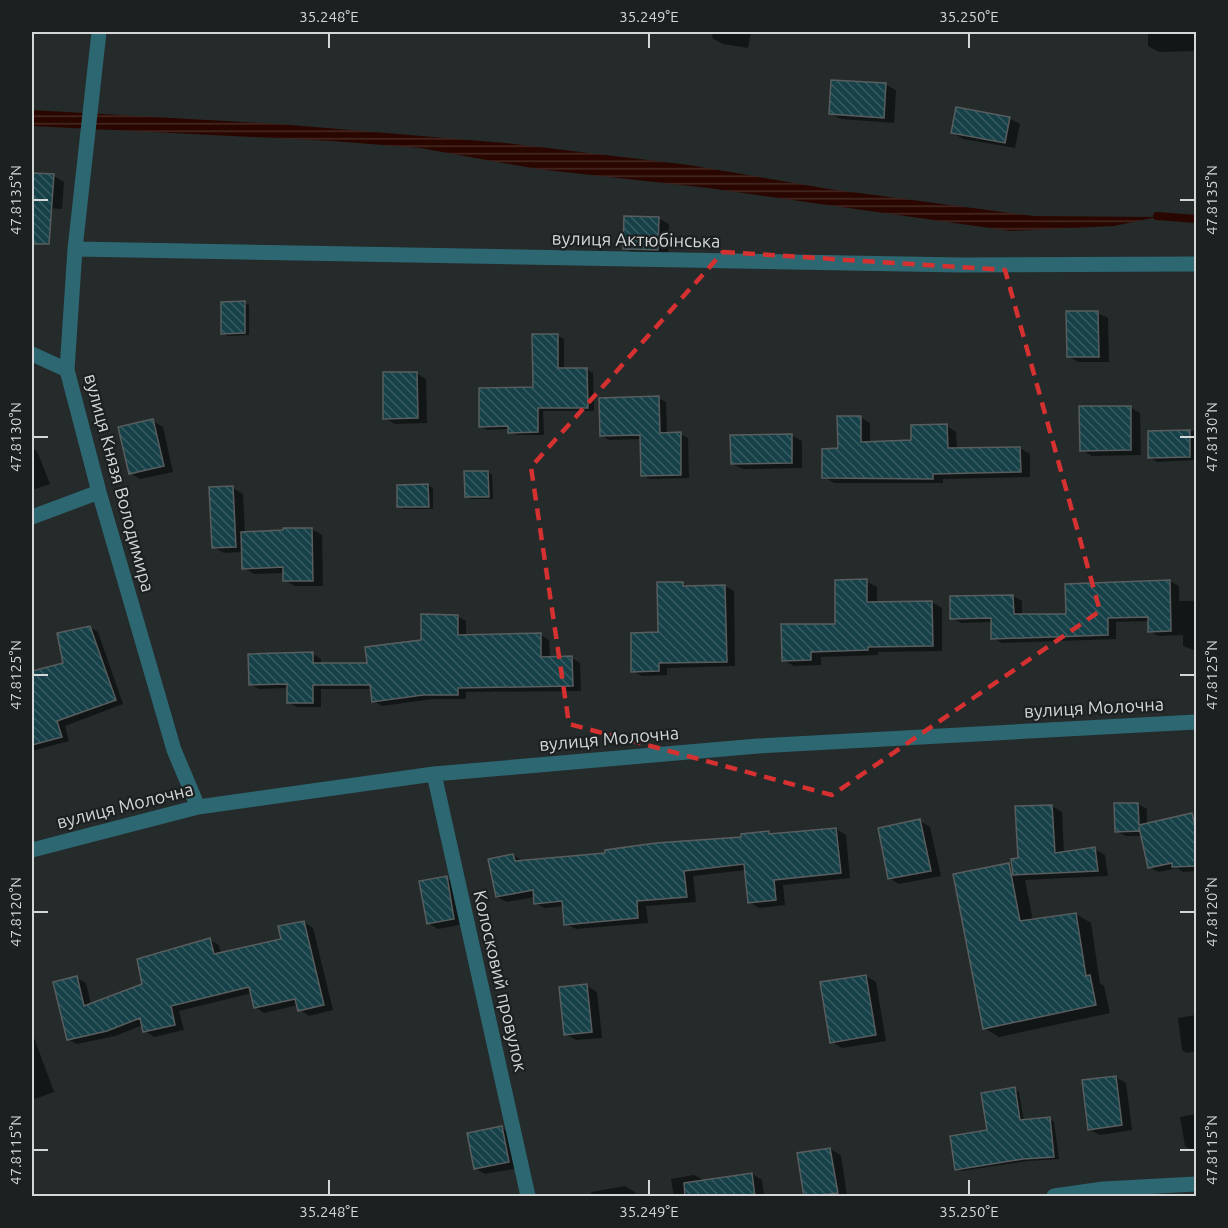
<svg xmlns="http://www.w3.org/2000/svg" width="1228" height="1228" font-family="Ubuntu,sans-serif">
	<defs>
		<pattern id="water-rules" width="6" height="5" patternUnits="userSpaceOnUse" patternTransform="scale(1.5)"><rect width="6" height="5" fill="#290700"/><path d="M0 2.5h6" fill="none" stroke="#472a24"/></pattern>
		<pattern id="building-back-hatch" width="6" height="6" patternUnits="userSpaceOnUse" patternTransform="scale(1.5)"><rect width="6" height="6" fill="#174148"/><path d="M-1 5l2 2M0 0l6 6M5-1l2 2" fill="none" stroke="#385c62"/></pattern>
	</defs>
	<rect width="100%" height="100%" fill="#252a2b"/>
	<!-- water -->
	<path fill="url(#water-rules)" d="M32,110L279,124L505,143L689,165L829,189L1034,216L1157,217L1114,226L1011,231L708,188L537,169L420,148L332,141L32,126Z"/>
	<!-- shadow -->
	<path fill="#0007" d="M713,32H751L748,48L723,44L712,38Z
		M1148,32H1196V51L1159,52L1148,46Z
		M886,85L896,90L894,123L841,119L831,114Z
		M1009,118L1020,124L1015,148L963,139L953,133Z
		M32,174L54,176L64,182L62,209L32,207Z
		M658,218L669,224L668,255L635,254L625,248Z
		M244,303L249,305V335L227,336L223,333Z
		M1098,313L1108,318L1109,362H1078L1068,356Z
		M557,335L564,339V370L586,369L593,373L594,411H543L544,435H516L509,429L487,430L481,426L535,388Z
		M416,373L426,379L427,423L395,424L385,418Z
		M658,398L666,402L667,434H680L688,438L689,478L650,479L642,475V439L609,440L602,436Z
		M1130,407L1140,413L1141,455L1092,456L1082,450Z
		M860,417L870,423V443L913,441L947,426L956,432L957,450L1020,448L1030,454V477L943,479V483H834L824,477Z
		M153,421L163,427L173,472L140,479L130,473Z
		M1196,431V460L1157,462L1150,457L1149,432Z
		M791,435L802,441V468L743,469L732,464Z
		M32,448L37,451L50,484L32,490Z
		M488,472L492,475L493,499H471L466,496Z
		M428,485L433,488V509H404L399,506Z
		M233,488L243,494L245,533L312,529L322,535L323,586H295L284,580V573L254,574L244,568L243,552L224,553L213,547Z
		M866,581L877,587V603L932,602L942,608V651L878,652V655L821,657V665L794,666L783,660L837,625Z
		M1170,581L1179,586V601H1196V651L1183,646V635L1158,636L1149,631V621L1116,622V639L1002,643L993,638V622L961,623L952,618V597L1013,596L1022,601V616H1067Z
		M682,583L689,587L725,586L734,591L735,666L667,668V675L642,676L633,671L660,633Z
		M457,616L466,621V636L541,635L549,640L550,658H572L580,663L581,691L466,692V699H433L382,706L373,701L372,689H321V707H297L288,702V688L259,689L250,684L313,654L321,659V664H369L422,641Z
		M90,627L98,632L123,704L65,726L69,741L32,751V672L65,664Z
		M1138,804L1147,809V825L1191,815L1196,818V871L1183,872L1177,868L1159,872L1149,867L1142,836H1126L1116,831Z
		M1052,806L1062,812L1064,853L1094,849L1105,855L1108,876L1025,880L1033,921L1076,914L1091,923L1100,983L1104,986L1110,1013L999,1037L984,1028L1009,865L1014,868L1019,859L1017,808Z
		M920,821L930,827L941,876L899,884L889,878Z
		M836,829L846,835L850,878L783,885L785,905L759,908L749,902L746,870L693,876L696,902L646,906L648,923L576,929L566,924L564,906L545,908L535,903V897L507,902L497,897L513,855L524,862L743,839L769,833L774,835Z
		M446,878L457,884L464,924L438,929L428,923Z
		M304,922L313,928L333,1010L309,1016L300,1010L298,1005L264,1013L255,1007L252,993L179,1011L184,1030L154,1037L145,1031L143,1025L115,1036L77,1044L68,1039L77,978L86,983L91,1005L144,984L210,940L219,945L221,954L283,941Z
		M866,976L876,982L886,1041L842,1048L832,1042Z
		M587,986L597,992L602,1038L576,1040L566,1034Z
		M1196,1015V1051L1187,1053L1182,1050L1178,1018Z
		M32,1032L54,1092L32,1100Z
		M1115,1077L1126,1083L1132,1130L1100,1135L1089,1129Z
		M1014,1089L1019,1092L1024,1122L1050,1119L1054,1122L1059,1159L1028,1161L961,1171L957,1169L989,1132Z
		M1196,1114V1151L1195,1152L1185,1146L1180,1117Z
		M502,1128L512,1134L519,1168L485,1174L475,1168Z
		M830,1149L841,1155L847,1196H806Z
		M752,1174L762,1180L764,1196H674L671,1179L694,1175L705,1181Z
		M625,1186L635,1192L636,1196H592L591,1192Z"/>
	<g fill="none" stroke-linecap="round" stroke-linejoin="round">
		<!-- stream -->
		<path stroke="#290700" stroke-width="8" d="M1157,216L1196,219"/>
	</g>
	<!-- building -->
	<path fill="url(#building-back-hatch)" stroke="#585d5e" stroke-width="1.5" d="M831,80L886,83L884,118L829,114Z
		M956,107L1010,117L1005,143L951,133Z
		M32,173L54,174L49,244H32Z
		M624,216L659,217L658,250L623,249Z
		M245,301V333L221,334V302Z
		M1066,311H1098L1099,357H1067Z
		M532,334H558V368H587L588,408H538V432L508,433V426L479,427V388L533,387Z
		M383,372H417L418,418L383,419Z
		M659,396L660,433L681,432V475L641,476L640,435L600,436L599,398Z
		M1079,406H1131V450L1080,451Z
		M837,416H861V442L911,440V425L947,424L948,448L1020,447L1021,472L933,474V479L822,478V449L838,448Z
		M153,419L164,466L129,474L118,427Z
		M1190,430V457L1148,458V431Z
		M792,434V463L731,464L730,435Z
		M464,471H488L489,497H465Z
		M428,484L429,507H397V485Z
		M233,486L236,547L212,548L209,487Z
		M283,528H312L313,581H283V567L242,569L241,532L283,530Z
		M867,579V602L932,601L933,646L868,647V650L811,652V660L782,661L781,624H835V580Z
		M1170,580L1171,631L1148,632V617L1108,618V635L991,639V618L950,619V596L1013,595L1014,614H1066L1065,584Z
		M657,582H683V586L725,585L727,662L659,663V671L631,672V633L658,632Z
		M421,614L458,615V635L541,633V657L572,656L573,686L458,688V695H423L372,702L370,685H313V703H287V684L249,685L248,654L313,652V663H367L365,647L421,640Z
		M90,626L116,700L57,721L62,737L32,745V671L63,663L57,633Z
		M1114,803H1138L1139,825L1192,813L1197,835V866L1172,867V863L1148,868L1139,827V831L1115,832Z
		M1052,805L1055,853L1095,847L1098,871L1013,875L1011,859L1018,858L1015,806Z
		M920,819L931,871L888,879L878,828Z
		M836,828L841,873L774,880L776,900L748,903L744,864L684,871L687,897L637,901L638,918L564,925L562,901L534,904L533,890L496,897L488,859L513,854L515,861L605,853V850L656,843L741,837V834L769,831V834Z
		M1009,863L1020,921L1076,913L1086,976L1090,975L1096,1005L983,1029L953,874Z
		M447,876L454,919L427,924L419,881Z
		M304,921L324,1005L298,1011L295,999L254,1008L249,987L171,1006L175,1025L143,1032L140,1018L107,1031L67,1040L53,982L77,976L84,1006L142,984L137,959L210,938L214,954L281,939L278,926Z
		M866,975L876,1035L830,1043L820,982Z
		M587,984L592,1032L564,1035L559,987Z
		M1116,1076L1122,1125L1088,1130L1082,1080Z
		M1015,1087L1020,1120L1050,1117L1054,1157L1023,1159L955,1170L950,1136L987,1130L981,1093Z
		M502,1126L509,1162L474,1169L467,1133Z
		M830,1148L838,1193L804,1197L797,1153Z
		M752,1173L755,1197H685L684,1183Z"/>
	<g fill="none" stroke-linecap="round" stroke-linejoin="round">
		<!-- minor -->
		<path stroke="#2d6771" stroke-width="15" d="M99,32L75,249L67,370L99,492L174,750L198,807
			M75,249L961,265L1196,264
			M32,354L67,370
			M32,517L99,492
			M434,774L528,1196
			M32,850L198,807L434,774L758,746L1196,722
			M1054,1196L1103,1189L1196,1184"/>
	</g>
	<!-- marked area -->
	<path fill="none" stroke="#d63131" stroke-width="4.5" stroke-dasharray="12 8" stroke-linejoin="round" d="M723,252L1005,270L1100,611L832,795L569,724L531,467Z"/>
	<!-- ticks -->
	<path fill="none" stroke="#d4d7d7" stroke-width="2" d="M329,33V48M649,33V48M969,33V48M33,200H48M1180,200H1195M33,437H48M1180,437H1195M33,675H48M1180,675H1195M33,912H48M1180,912H1195M33,1150H48M1180,1150H1195M329,1180V1195M649,1180V1195M969,1180V1195"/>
	<g text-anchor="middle" stroke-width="4.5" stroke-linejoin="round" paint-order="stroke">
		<!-- street labels -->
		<g font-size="18" fill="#d4d7d7" stroke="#1c2021">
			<text transform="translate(636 240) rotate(1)" y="6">вулиця Актюбінська</text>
			<text transform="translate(119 483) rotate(75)" y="6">вулиця Князя Володимира</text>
			<text transform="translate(1094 708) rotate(-3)" y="6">вулиця Молочна</text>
			<text transform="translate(609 739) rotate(-5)" y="6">вулиця Молочна</text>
			<text transform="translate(125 806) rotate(-14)" y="6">вулиця Молочна</text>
			<text transform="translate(500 981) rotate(77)" y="6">Колосковий провулок</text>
		</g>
	</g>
	<!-- border -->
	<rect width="1228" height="1228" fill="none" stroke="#1c2021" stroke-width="66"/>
	<rect x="33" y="33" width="1162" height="1162" fill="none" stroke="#d4d7d7" stroke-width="2"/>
	<g font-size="15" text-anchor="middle" fill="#d4d7d7">
		<text x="329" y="22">35.248°E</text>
		<text x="649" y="22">35.249°E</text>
		<text x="969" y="22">35.250°E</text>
		<text transform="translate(16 200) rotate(-90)" y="5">47.8135°N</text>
		<text transform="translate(1212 200) rotate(-90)" y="5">47.8135°N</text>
		<text transform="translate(16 437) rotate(-90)" y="5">47.8130°N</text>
		<text transform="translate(1212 437) rotate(-90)" y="5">47.8130°N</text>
		<text transform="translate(16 675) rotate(-90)" y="5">47.8125°N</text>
		<text transform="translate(1212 675) rotate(-90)" y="5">47.8125°N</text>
		<text transform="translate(16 912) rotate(-90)" y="5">47.8120°N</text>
		<text transform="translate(1212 912) rotate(-90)" y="5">47.8120°N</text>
		<text transform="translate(16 1150) rotate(-90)" y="5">47.8115°N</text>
		<text transform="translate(1212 1150) rotate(-90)" y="5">47.8115°N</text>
		<text x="329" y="1217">35.248°E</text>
		<text x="649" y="1217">35.249°E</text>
		<text x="969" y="1217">35.250°E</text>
	</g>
</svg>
